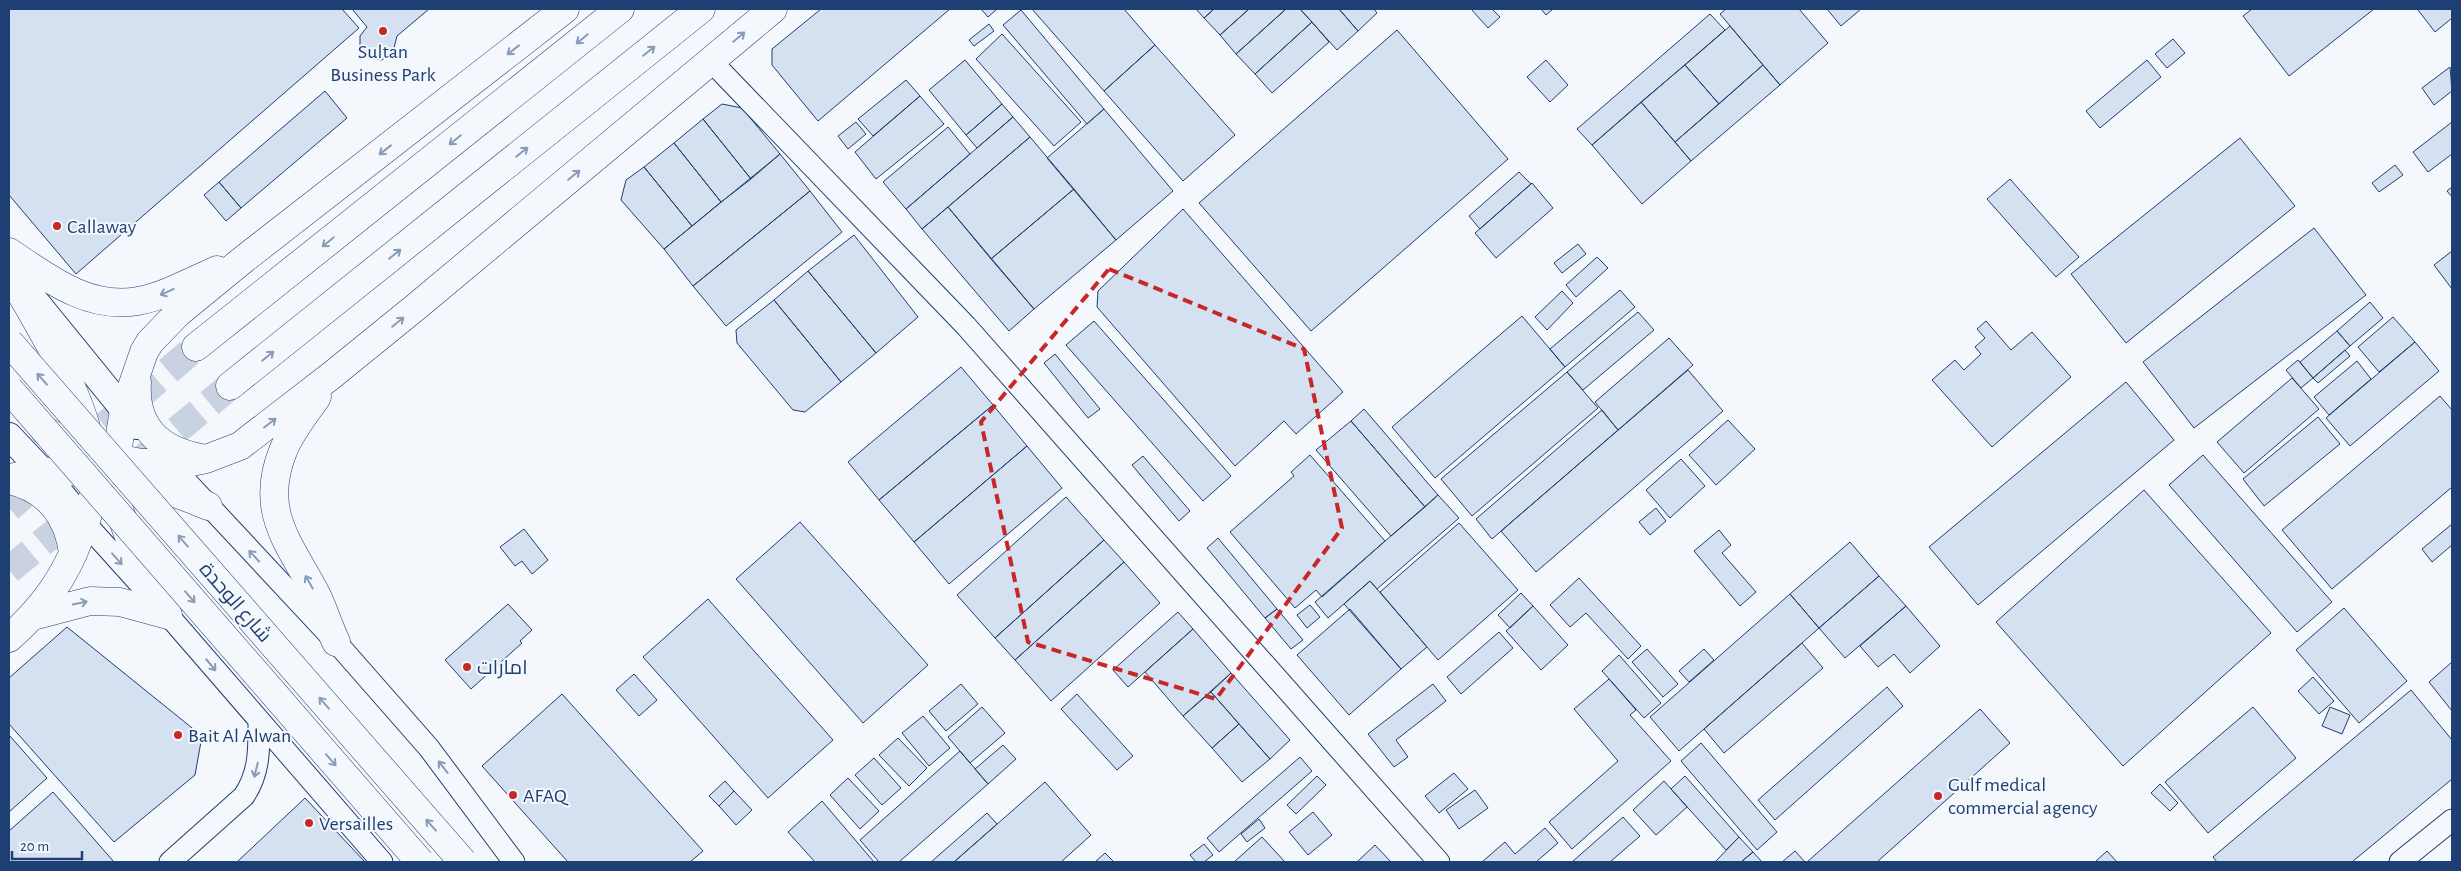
<svg xmlns="http://www.w3.org/2000/svg" width="2461" height="871" font-family="'Alegreya Sans',Cairo,sans-serif">
	<rect width="100%" height="100%" fill="#f4f7fb"/>
	<!-- building -->
	<path fill="#d5e0f0" stroke="#1d3f73" d="M9,9H342L359,28L76,274L9,195Z
		M352,9H429L397,36L393,52L382,60L370,58L360,49V36L367,27Z
		M821,9H950L818,121L772,65V49Z
		M981,9H997L988,17Z
		M1032,9H1124L1155,45L1104,91Z
		M1196,9H1214L1204,18Z
		M1214,9H1249L1220,35L1204,18Z
		M1249,9H1286L1236,54L1220,35Z
		M1286,9H1300L1312,22L1255,74L1236,54Z
		M1300,9H1339L1358,31L1337,50Z
		M1339,9H1374L1377,13L1358,31Z
		M1471,9H1492L1500,17L1488,28Z
		M1541,9H1553L1546,15Z
		M1726,9H1799L1828,43L1780,85L1720,14Z
		M1827,9H1861L1841,26Z
		M2252,9H2374L2289,76L2243,16Z
		M2419,9H2452V18L2435,32L2418,10Z
		M1021,10L1104,109L1087,124L1003,25Z
		M1710,14L1725,30L1592,145L1577,129Z
		M1312,22L1329,42L1272,93L1255,74Z
		M989,24L994,31L974,46L969,40Z
		M1730,26L1763,65L1719,104L1685,65Z
		M1397,30L1508,159L1311,331L1199,203Z
		M1002,34L1081,122L1054,146L976,59Z
		M2173,39L2185,53L2167,68L2155,54Z
		M1155,45L1235,135L1183,181L1104,91Z
		M965,60L1002,104L966,135L929,90Z
		M1546,60L1568,85L1550,102L1527,77Z
		M2147,60L2161,77L2100,128L2086,111Z
		M1685,65L1719,104L1675,142L1641,102Z
		M1763,65L1780,85L1691,161L1675,142Z
		M2450,67L2452,91L2434,105L2422,88Z
		M906,80L920,96L873,136L858,119Z
		M325,91L347,118L241,208L219,182Z
		M920,96L944,124L876,179L855,152Z
		M1641,102L1691,161L1642,204L1592,145Z
		M722,104L742,108L780,154L751,179L703,119Z
		M1002,104L1013,117L977,148L966,135Z
		M1104,109L1173,191L1116,240L1047,158Z
		M1013,117L1030,137L922,229L906,209Z
		M703,119L751,179L721,202L674,143Z
		M856,122L866,134L848,149L838,136Z
		M2452,122V154L2428,172L2413,152Z
		M948,127L970,154L906,209L883,182Z
		M1030,137L1074,189L991,259L948,207Z
		M2240,138L2295,206L2126,343L2071,274Z
		M674,143L721,202L692,226L644,167Z
		M780,154L810,191L693,286L664,249Z
		M2395,165L2403,175L2379,192L2372,183Z
		M644,167L692,226L664,249L621,200L626,180Z
		M1519,172L1531,184L1480,229L1469,216Z
		M2010,179L2079,257L2056,277L1987,199Z
		M219,182L241,208L226,221L204,195Z
		M1532,183L1553,208L1496,258L1475,233Z
		M2452,187V197L2447,191Z
		M1074,189L1116,240L1034,309L991,259Z
		M810,191L842,232L726,326L693,286Z
		M948,207L1034,309L1009,331L922,229Z
		M1183,209L1343,392L1296,434L1284,421L1235,466L1097,307L1098,291Z
		M2314,228L2366,295L2194,428L2143,362Z
		M854,235L918,317L876,353L808,271Z
		M1578,244L1586,254L1562,273L1554,263Z
		M2452,251V289L2434,265Z
		M1597,257L1608,268L1576,297L1566,285Z
		M808,271L876,353L841,382L774,300Z
		M1620,290L1635,307L1565,367L1550,349Z
		M1562,291L1573,303L1547,330L1535,317Z
		M774,300L841,382L805,412L793,410L737,343L736,330Z
		M2370,302L2383,318L2350,346L2337,331Z
		M1638,312L1654,330L1583,390L1567,372Z
		M1522,316L1565,367L1435,478L1392,427Z
		M2393,317L2415,342L2379,372L2358,347Z
		M1094,321L1231,476L1203,501L1066,345Z
		M1986,321L2011,350L2032,332L2071,377L1992,447L1932,380L1955,360L1964,370L1981,354L1975,347L1985,338L1977,329Z
		M2337,331L2350,346L2313,378L2300,362Z
		M1669,338L1693,365L1618,430L1595,402Z
		M2415,342L2439,371L2350,446L2326,418Z
		M2345,350L2350,356L2318,383L2313,378Z
		M1055,354L1100,409L1088,418L1044,363Z
		M2298,360L2313,378L2301,388L2286,370Z
		M2357,361L2371,379L2329,415L2314,397Z
		M961,367L993,405L879,500L848,462Z
		M1688,370L1723,411L1536,572L1501,531Z
		M1567,372L1598,408L1472,516L1441,479Z
		M2292,378L2319,409L2244,473L2217,442Z
		M2126,382L2174,440L1978,605L1929,547Z
		M2440,396L2452,410V487L2332,589L2282,530Z
		M993,405L1027,446L914,542L879,500Z
		M1364,409L1438,495L1425,507L1351,421Z
		M1602,410L1618,430L1492,539L1476,519Z
		M2318,417L2340,444L2264,506L2243,479Z
		M1728,420L1755,449L1716,485L1689,455Z
		M1351,421L1425,507L1391,536L1316,450Z
		M1027,446L1062,488L949,584L914,542Z
		M1310,455L1385,541L1322,597L1316,590L1295,608L1230,532L1294,476L1291,472Z
		M2203,455L2332,602L2297,632L2169,485Z
		M1143,456L1190,511L1179,521L1132,465Z
		M1681,459L1705,486L1670,518L1646,490Z
		M2144,490L2271,633L2123,766L1996,622Z
		M1438,495L1459,518L1377,589L1370,581L1328,618L1315,602Z
		M1066,497L1104,540L995,638L957,595Z
		M1656,508L1666,521L1650,535L1639,522Z
		M800,522L928,665L863,723L736,579Z
		M1459,523L1518,590L1438,660L1380,592Z
		M2452,524V545L2432,562L2422,549Z
		M524,529L548,560L532,574L522,561L515,566L500,547Z
		M1719,530L1731,545L1722,553L1756,592L1740,606L1694,551Z
		M1218,538L1277,609L1265,618L1207,548Z
		M1104,540L1124,562L1015,660L995,638Z
		M1850,542L1879,576L1819,628L1790,594Z
		M1124,562L1160,603L1051,701L1015,660Z
		M1879,576L1906,606L1845,658L1819,628Z
		M1579,578L1641,646L1628,659L1586,613L1570,627L1550,605Z
		M1370,581L1427,647L1401,669L1344,604Z
		M1521,593L1533,606L1510,628L1498,615Z
		M1790,594L1819,628L1679,751L1650,717Z
		M708,599L833,740L768,798L643,657Z
		M508,604L532,630L520,641L522,643L471,689L445,660Z
		M1310,605L1320,617L1307,628L1297,615Z
		M1533,606L1568,645L1541,670L1506,631Z
		M1906,606L1940,646L1910,673L1894,654L1878,667L1860,646Z
		M2344,608L2407,681L2359,723L2296,650Z
		M1277,609L1303,640L1291,649L1265,618Z
		M1350,609L1401,669L1349,715L1297,655Z
		M1178,612L1193,629L1128,687L1113,670Z
		M67,627L202,736L195,775L114,842L9,724V678Z
		M1193,629L1231,673L1183,716L1145,672Z
		M1499,632L1513,648L1461,694L1447,677Z
		M1802,643L1823,668L1724,753L1704,729Z
		M1647,649L1678,684L1663,697L1632,662Z
		M1704,649L1714,660L1689,682L1679,671Z
		M1619,655L1661,703L1644,718L1602,671Z
		M2452,662V711L2429,682Z
		M1231,673L1290,740L1270,759L1211,692Z
		M634,674L657,700L639,716L616,690Z
		M2313,677L2334,701L2319,714L2298,691Z
		M1609,679L1636,710L1630,715L1671,761L1572,849L1549,822L1618,761L1574,709Z
		M961,684L978,704L946,731L929,711Z
		M1433,684L1446,701L1396,740L1408,757L1394,767L1368,734Z
		M1887,687L1903,706L1775,820L1758,800Z
		M2411,690L2452,740V779L2352,862H2217L2213,857Z
		M1211,692L1239,724L1212,748L1183,716Z
		M562,694L703,851L690,862H568L482,766Z
		M1077,694L1133,756L1117,770L1061,709Z
		M982,707L1005,733L970,763L948,737Z
		M2253,707L2296,758L2208,833L2165,782Z
		M2330,707L2350,715L2342,734L2322,726Z
		M1980,709L2010,743L1877,862H1807Z
		M923,716L950,748L929,766L902,733Z
		M1239,724L1270,759L1242,782L1212,748Z
		M9,735L47,778L9,812Z
		M898,738L927,768L909,786L879,755Z
		M1701,743L1777,832L1757,850L1681,761Z
		M1003,745L1016,759L988,784L975,769Z
		M960,751L988,784L899,862H879L860,840Z
		M1300,757L1312,771L1219,852L1207,838Z
		M874,758L901,788L882,805L855,775Z
		M1454,773L1468,789L1439,813L1425,796Z
		M1317,776L1326,785L1296,814L1287,805Z
		M1685,776L1739,837L1726,850L1671,789Z
		M848,778L879,811L860,829L830,795Z
		M725,781L734,791L719,806L709,796Z
		M1664,781L1687,807L1656,835L1633,810Z
		M1045,782L1091,835L1061,862H954Z
		M2160,784L2178,803L2170,811L2151,793Z
		M1475,790L1488,808L1459,829L1446,810Z
		M734,791L752,810L736,825L719,806Z
		M53,792L114,862H9V831Z
		M305,798L365,862H237Z
		M822,801L874,862H815L788,832Z
		M1313,812L1332,835L1308,855L1289,832Z
		M987,813L997,824L954,862H931Z
		M1623,817L1640,836L1610,862H1572Z
		M1259,819L1265,828L1247,842L1241,834Z
		M1545,828L1558,843L1536,862H1482L1505,842L1515,854Z
		M1262,837L1285,862H1234Z
		M1739,837L1753,852L1741,862H1715Z
		M1204,844L1213,855L1204,862H1196L1190,855Z
		M1375,845L1391,862H1359L1358,861Z
		M1795,851L1805,862H1782Z
		M2107,851L2117,862H2095Z
		M1753,852L1762,862H1741Z
		M1105,853L1114,862H1095Z"/>
	<g fill="none" stroke-linecap="round" stroke-linejoin="round">
		<!-- trunk-tunnel -->
		<path stroke="#c9d2e0" stroke-width="28" stroke-dasharray="28 14" stroke-linecap="butt" d="M145,457L230,386
			M9,508L196,347
			M9,570L83,509"/>
		<!-- minor casing -->
		<g stroke="#1d3f73" stroke-width="23">
			<path id="minor" d="M711,61L966,326L1439,862
				M170,464L336,642L429,748L514,862
				M85,523L168,615L382,862
				M170,862L244,796C260,772 259,749 259,721
				M2400,862L2452,820"/>
		</g>
		<!-- tertiary casing -->
		<g stroke="#1d3f73" stroke-width="28">
			<path id="tertiary" d="M32,297L137,426
				M9,436L43,472L85,523"/>
		</g>
		<!-- trunk casing -->
		<g stroke="#1d3f73" stroke-width="29">
			<path id="trunk" d="M9,252C48,278 88,310 138,301C165,296 192,281 217,270
				M9,272C44,337 98,412 94,489C93,506 85,521 80,536C65,578 42,609 9,638
				M196,347L620,9
				M137,382C134,427 159,450 201,458
				M230,386L701,9
				M317,397C305,414 291,431 283,451C258,513 291,545 317,596C324,611 329,627 336,642
				M45,431L91,453L141,463H187L206,459L240,446L332,375L417,306L773,9
				M9,478C20,476 32,473 43,472C94,467 162,486 208,506
				M9,480C47,488 69,516 73,554
				M168,615L137,559L116,501V459L124,410L144,352L150,342L178,313L244,259L565,9
				M33,616L90,601L120,602L168,615"/>
		</g>
		<!-- minor -->
		<use href="#minor" stroke="#f4f7fb" stroke-width="21"/>
		<!-- tertiary -->
		<use href="#tertiary" stroke="#f4f7fb" stroke-width="26"/>
		<!-- trunk -->
		<use href="#trunk" stroke="#f4f7fb" stroke-width="28"/>
		<!-- motorway-bridge casing -->
		<g stroke="#1d3f73" stroke-width="29" stroke-linecap="butt">
			<path id="motorway-bridge" d="M9,342L463,862
				M9,389L420,862"/>
		</g>
		<!-- motorway-bridge -->
		<use href="#motorway-bridge" stroke="#f4f7fb" stroke-width="28"/>
	</g>
	<!-- one-way arrows -->
	<defs><path id="oneway-shaft" d="M-6 0H5M1.5-3L5.5 0L1.5 3" fill="none" stroke-width="1.6" stroke-linecap="round" stroke-linejoin="round" transform="scale(1.25)"/></defs>
	<g stroke="#889bb7">
		<use href="#oneway-shaft" transform="translate(739 37) rotate(-40)"/>
		<use href="#oneway-shaft" transform="translate(582 39) rotate(141)"/>
		<use href="#oneway-shaft" transform="translate(513 50) rotate(142)"/>
		<use href="#oneway-shaft" transform="translate(649 51) rotate(-39)"/>
		<use href="#oneway-shaft" transform="translate(455 140) rotate(141)"/>
		<use href="#oneway-shaft" transform="translate(385 150) rotate(142)"/>
		<use href="#oneway-shaft" transform="translate(522 152) rotate(-39)"/>
		<use href="#oneway-shaft" transform="translate(574 175) rotate(-39)"/>
		<use href="#oneway-shaft" transform="translate(328 242) rotate(141)"/>
		<use href="#oneway-shaft" transform="translate(395 254) rotate(-39)"/>
		<use href="#oneway-shaft" transform="translate(167 292) rotate(156)"/>
		<use href="#oneway-shaft" transform="translate(398 322) rotate(-39)"/>
		<use href="#oneway-shaft" transform="translate(268 356) rotate(-39)"/>
		<use href="#oneway-shaft" transform="translate(42 379) rotate(-132)"/>
		<use href="#oneway-shaft" transform="translate(270 423) rotate(-37)"/>
		<use href="#oneway-shaft" transform="translate(183 541) rotate(-131)"/>
		<use href="#oneway-shaft" transform="translate(254 556) rotate(-133)"/>
		<use href="#oneway-shaft" transform="translate(117 559) rotate(48)"/>
		<use href="#oneway-shaft" transform="translate(309 582) rotate(-120)"/>
		<use href="#oneway-shaft" transform="translate(190 597) rotate(49)"/>
		<use href="#oneway-shaft" transform="translate(80 603) rotate(-12)"/>
		<use href="#oneway-shaft" transform="translate(211 665) rotate(50)"/>
		<use href="#oneway-shaft" transform="translate(324 703) rotate(-131)"/>
		<use href="#oneway-shaft" transform="translate(331 760) rotate(49)"/>
		<use href="#oneway-shaft" transform="translate(443 767) rotate(-128)"/>
		<use href="#oneway-shaft" transform="translate(256 770) rotate(104)"/>
		<use href="#oneway-shaft" transform="translate(431 825) rotate(-131)"/>
	</g>
	<!-- marked area -->
	<path fill="none" stroke="#c62828" stroke-width="4" stroke-dasharray="10 6" stroke-linejoin="round" d="M1109,269L1304,349L1342,528L1216,699L1028,642L981,422Z"/>
	<!-- markers -->
	<g fill="#c62828" stroke="#f4f7fb" stroke-width="2">
		<circle cx="383" cy="31" r="5"/>
		<circle cx="57" cy="226" r="5"/>
		<circle cx="467" cy="667" r="5"/>
		<circle cx="178" cy="735" r="5"/>
		<circle cx="513" cy="795" r="5"/>
		<circle cx="1938" cy="796" r="5"/>
		<circle cx="309" cy="823" r="5"/>
	</g>
	<g text-anchor="middle" stroke-width="4" stroke-linejoin="round" paint-order="stroke">
		<!-- poi labels -->
		<g font-size="20" fill="#1d3f73" stroke="#f4f7fb" text-anchor="start">
			<text x="383" y="58" text-anchor="middle">Sultan<tspan x="383" dy="23">Business Park</tspan></text>
			<text x="67" y="233">Callaway</text>
			<text x="477" y="674">امارات</text>
			<text x="188" y="742">Bait Al Alwan</text>
			<text x="1948" y="791">Gulf medical<tspan x="1948" dy="23">commercial agency</tspan></text>
			<text x="523" y="802">AFAQ</text>
			<text x="319" y="830">Versailles</text>
		</g>
		<!-- street labels -->
		<g font-size="20" fill="#1d3f73" stroke="#f4f7fb">
			<text transform="translate(236 602) rotate(49)" y="7">شارع الوحدة</text>
		</g>
	</g>
	<!-- border -->
	<rect width="2461" height="871" fill="none" stroke="#1d3f73" stroke-width="20"/>
	<!-- scale -->
	<path d="M12 851v8h70v-8" fill="none" stroke="#1d3f73" stroke-width="2.5"/>
	<text x="20" y="851" font-size="15" fill="#1d3f73" stroke="#f4f7fb" stroke-width="4" paint-order="stroke">20 m</text>
</svg>
